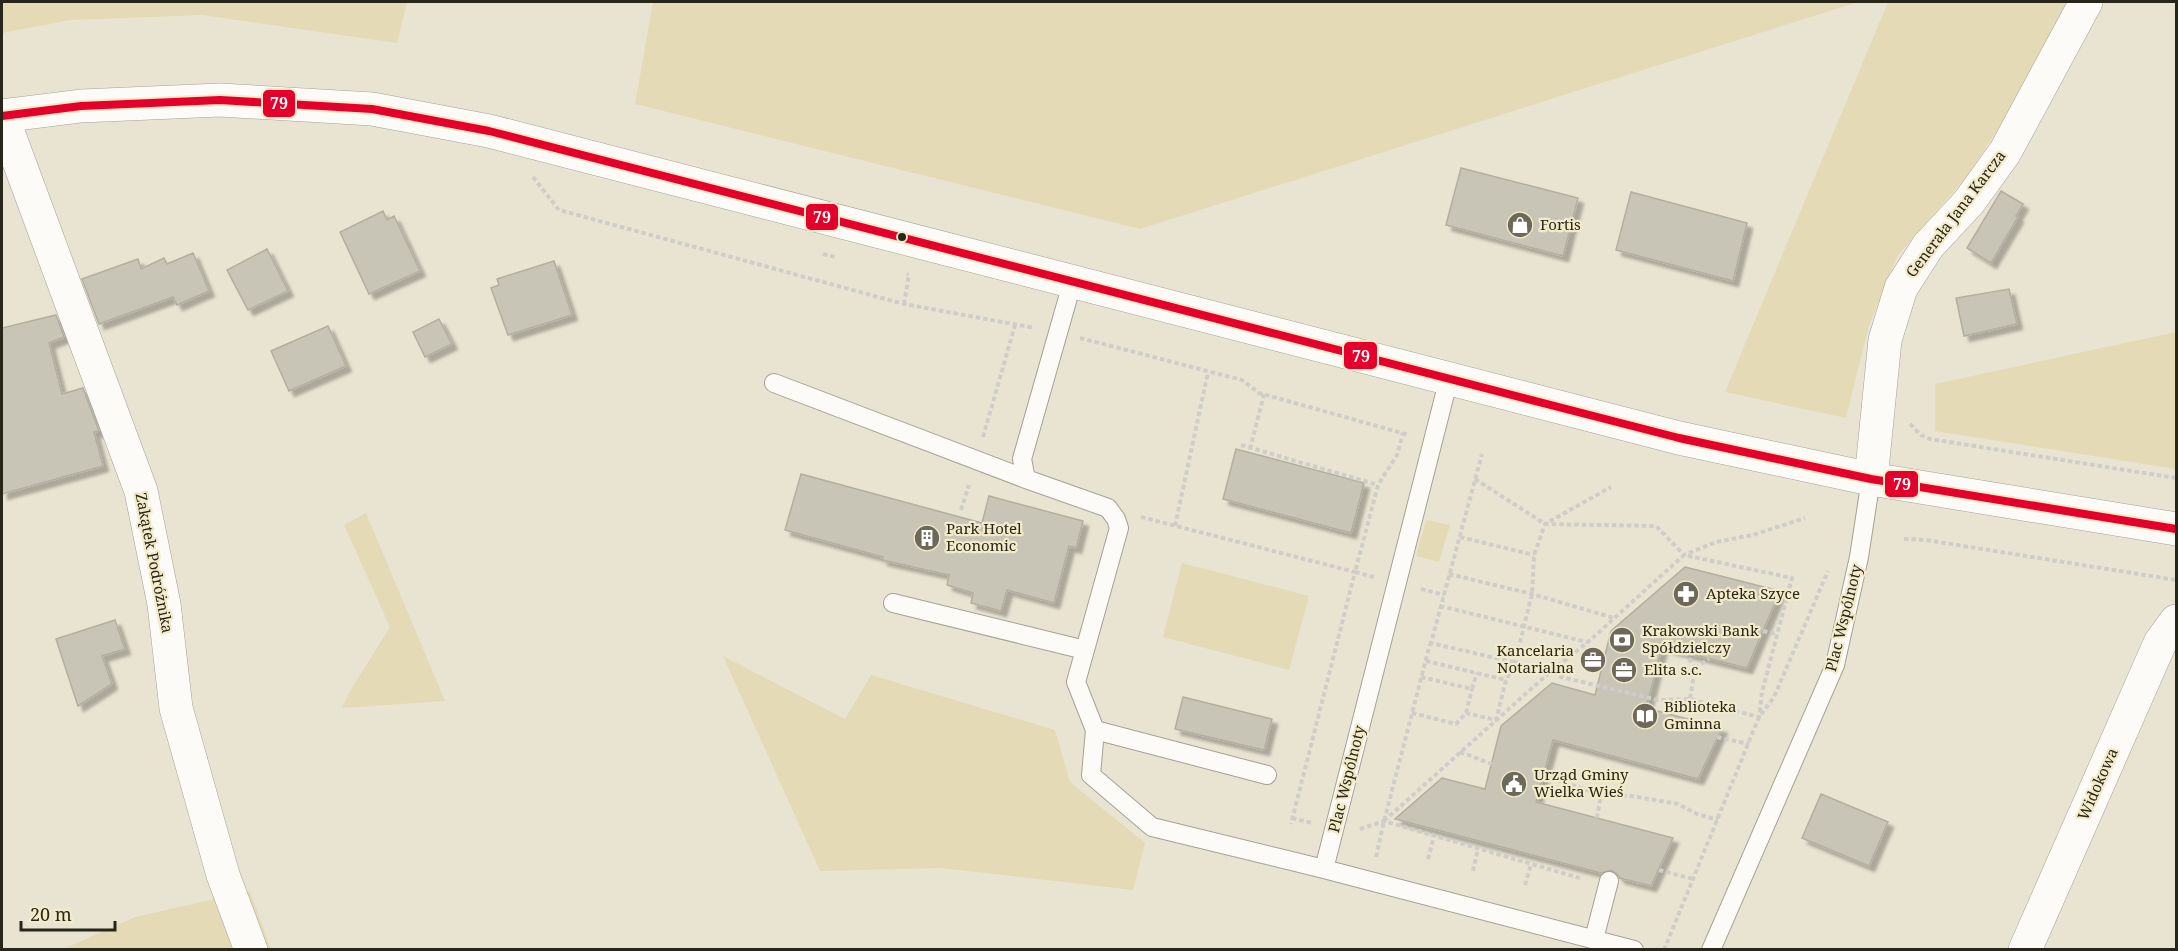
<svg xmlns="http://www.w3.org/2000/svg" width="2178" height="951" font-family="'Noto Serif',serif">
	<defs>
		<filter id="shadow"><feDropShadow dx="5.5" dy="5.5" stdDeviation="1.5" flood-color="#0004"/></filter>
	</defs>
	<rect width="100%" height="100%" fill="#e9e4d2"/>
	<!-- green -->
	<path fill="#e4dab5" d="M2,2H407L397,43L202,15L70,20L2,33Z
		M653,2H1858L1140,229L635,104Z
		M1888,2H2075L2034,75L1967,176L1898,255L1869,325L1846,418L1725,392Z
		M2176,332V469L1935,431V384Z
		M366,513L445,701L342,708L350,691L390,627L344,525Z
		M1426,520L1450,525L1439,562L1416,556Z
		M1182,563L1309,596L1289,670L1163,637Z
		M723,656L845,719L871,675L1055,730L1070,782L1145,843L1133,890L941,868L820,871Z
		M250,891L271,949L61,950L135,917Z"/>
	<!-- building -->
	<path fill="#c8c5b6" stroke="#b3afa0" stroke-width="1.5" filter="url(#shadow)" d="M1461,168L1578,198L1563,256L1446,225Z
		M2001,191L2023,204L2016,216L2018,217L1991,263L1967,248Z
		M1631,192L1747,223L1733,281L1616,250Z
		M383,211L387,220L394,216L420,271L369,294L340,232Z
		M267,249L288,291L248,310L227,270Z
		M193,253L209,291L177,305L173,297L99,324L82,279L138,259L141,269L164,258L167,264Z
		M554,261L572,315L508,335L491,288L499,285L497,279Z
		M2009,289L2017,324L1964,336L1956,298Z
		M56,315L64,337L49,343L62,394L83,388L99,431L94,432L103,466L2,494V328Z
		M439,319L452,344L425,357L413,332Z
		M328,326L346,366L289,391L271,351Z
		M1236,449L1364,483L1351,533L1223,499Z
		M801,474L982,523L989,496L1083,521L1076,548L1069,546L1054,603L1007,590L1001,611L971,603L973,593L947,585L949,575L882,560L883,557L785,530Z
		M1685,567L1780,591L1747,668L1662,647L1646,708L1722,728L1698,779L1553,740L1536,802L1673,838L1651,886L1620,878L1616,873L1611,870L1601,873L1395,819L1442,778L1485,789L1501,726L1552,683L1595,695L1611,631Z
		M115,620L125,649L102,656L112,684L78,706L56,639Z
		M1183,697L1272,719L1264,750L1175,729Z
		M1821,794L1888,822L1869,866L1802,838Z"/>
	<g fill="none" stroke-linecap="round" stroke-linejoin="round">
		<!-- lane casing -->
		<g stroke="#a5a194" stroke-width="20">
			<path id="lane" d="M1073,280L1022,459L1026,479L1108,508L1116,519L1119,528L1076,682L1095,730L1091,775L1152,827L1324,869
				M1449,378L1324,869L1634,950
				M774,383L1026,479
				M893,603L1085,650
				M1095,730L1267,775
				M1594,939L1609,881
				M1711,950L1835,665L1859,557L1871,479"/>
		</g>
		<!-- street casing -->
		<g stroke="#a5a194" stroke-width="34">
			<path id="street" d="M2,116L141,491L164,604L176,708L223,875L251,950
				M1871,479L1885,340L1901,288L1928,246L1969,202L2005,152L2086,2
				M2025,950L2160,643L2176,621"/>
		</g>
		<!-- primary casing -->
		<g stroke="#a5a194" stroke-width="34">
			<path id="primary" d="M2,116L81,106L220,100L372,109L489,131L1679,438L1871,479L2176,529"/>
		</g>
		<!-- path -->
		<path stroke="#cfcdc9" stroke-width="4" stroke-dasharray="4.5 3" stroke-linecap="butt" d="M533,177L559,210L904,304L1035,328
			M823,254L835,257
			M904,304L909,275L907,274
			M1080,338L1242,380L1259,393L1409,435
			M1910,424L1921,435L1930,439L2176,478
			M983,437L1015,325
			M1241,445L1378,485
			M1250,449L1264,394
			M1475,479L1545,524L1656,526L1684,555L1716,542L1753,535L1805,518
			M961,510L969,485
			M1141,517L1355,572L1291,824
			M1175,526L1208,372
			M1460,537L1534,555
			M1904,539L1926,540L2176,580
			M1449,574L1532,594L1614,618
			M1374,577L1355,572L1378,485L1397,455L1403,433
			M1421,589L1444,595
			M1440,606L1587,642
			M1763,631L1777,634
			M1685,652L1695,668L1690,699
			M1426,661L1506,680
			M1695,668L1709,659
			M1421,677L1472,689L1477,673
			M1412,713L1456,724L1466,713L1496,720L1506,680L1515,663L1532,594L1534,555L1545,524L1611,487
			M1466,713L1472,689
			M1717,737L1749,744
			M1460,752L1492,764
			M1543,775L1601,795L1632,796L1678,804L1697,814L1718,820
			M1292,818L1312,823
			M1597,818L1601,795
			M1384,821L1551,671L1588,642L1684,555L1792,578L1762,692L1759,717L1690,699L1658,700L1561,677L1551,671L1431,643L1482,454
			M1360,829L1384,821L1583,879
			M1376,857L1384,821L1430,644
			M1428,859L1434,836
			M1659,870L1693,879
			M1473,871L1478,849
			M1525,885L1531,864
			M1664,950L1759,717L1774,697L1828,571"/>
		<!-- lane -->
		<use href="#lane" stroke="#fcfbf8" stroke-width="18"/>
		<!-- street -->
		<use href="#street" stroke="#fcfbf8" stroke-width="33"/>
		<!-- primary -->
		<use href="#primary" stroke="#fcfbf8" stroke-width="33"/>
		<!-- bus-1 casing -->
		<g stroke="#f2eac9" stroke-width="12">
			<path id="bus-1" d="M2,116L81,106L220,100L372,109L489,131L1679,438L1871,479L2176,529"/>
		</g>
		<!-- bus-1 -->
		<use href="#bus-1" stroke="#e4002b" stroke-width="8"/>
	</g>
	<!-- icons -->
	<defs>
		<g id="shop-disc" transform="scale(1.35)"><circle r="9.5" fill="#6c685a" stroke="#f2eac9"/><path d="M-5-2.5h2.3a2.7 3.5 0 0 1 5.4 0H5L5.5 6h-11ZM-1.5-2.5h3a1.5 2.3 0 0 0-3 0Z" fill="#fff"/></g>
		<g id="building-disc" transform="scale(1.35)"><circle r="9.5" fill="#6c685a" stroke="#f2eac9"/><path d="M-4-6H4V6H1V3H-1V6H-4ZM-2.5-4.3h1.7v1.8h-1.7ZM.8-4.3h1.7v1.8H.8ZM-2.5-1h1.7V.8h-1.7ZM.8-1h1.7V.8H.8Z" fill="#fff"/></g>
		<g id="pharmacy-disc" transform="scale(1.35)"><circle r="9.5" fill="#6c685a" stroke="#f2eac9"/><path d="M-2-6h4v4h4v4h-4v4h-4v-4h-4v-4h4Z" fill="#fff"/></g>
		<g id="bank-disc" transform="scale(1.35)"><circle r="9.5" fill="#6c685a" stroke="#f2eac9"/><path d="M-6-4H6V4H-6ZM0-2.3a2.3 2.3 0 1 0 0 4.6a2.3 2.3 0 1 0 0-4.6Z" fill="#fff"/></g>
		<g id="office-disc" transform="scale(1.35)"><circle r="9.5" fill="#6c685a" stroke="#f2eac9"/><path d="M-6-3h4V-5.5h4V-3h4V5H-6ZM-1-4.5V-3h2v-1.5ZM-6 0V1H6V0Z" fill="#fff"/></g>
		<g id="library-disc" transform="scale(1.35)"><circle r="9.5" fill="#6c685a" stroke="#f2eac9"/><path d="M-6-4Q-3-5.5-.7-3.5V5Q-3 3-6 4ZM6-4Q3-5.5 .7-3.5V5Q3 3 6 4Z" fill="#fff"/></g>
		<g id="civic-disc" transform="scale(1.35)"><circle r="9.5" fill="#6c685a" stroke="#f2eac9"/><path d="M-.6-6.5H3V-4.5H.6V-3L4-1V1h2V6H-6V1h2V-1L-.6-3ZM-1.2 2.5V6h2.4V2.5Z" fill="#fff"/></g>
	</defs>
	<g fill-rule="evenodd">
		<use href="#shop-disc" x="1520" y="225"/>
		<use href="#building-disc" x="927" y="538"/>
		<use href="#pharmacy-disc" x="1686" y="594"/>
		<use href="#bank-disc" x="1622" y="640"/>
		<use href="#office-disc" x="1593" y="660"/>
		<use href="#office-disc" x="1624" y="670"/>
		<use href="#library-disc" x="1645" y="716"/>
		<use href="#civic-disc" x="1514" y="784"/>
	</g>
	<!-- markers -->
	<circle fill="#282519" stroke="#f2eac9" stroke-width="2" cx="902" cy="237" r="5"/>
	<g text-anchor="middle" stroke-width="4.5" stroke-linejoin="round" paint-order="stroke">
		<!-- street labels -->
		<g font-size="15" fill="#282519" stroke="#f2eac9">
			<text transform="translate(1956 214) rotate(-53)" y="5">Generała Jana Karcza</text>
			<text transform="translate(154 563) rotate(79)" y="5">Zakątek Podróżnika</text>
			<text transform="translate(1844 618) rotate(-76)" y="5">Plac Wspólnoty</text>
			<text transform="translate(1347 779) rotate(-76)" y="5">Plac Wspólnoty</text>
			<text transform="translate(2098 784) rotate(-66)" y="5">Widokowa</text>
		</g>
		<!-- poi labels -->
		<g font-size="15" fill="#282519" stroke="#f2eac9" text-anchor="start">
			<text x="1540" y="230">Fortis</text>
			<text x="946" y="534">Park Hotel<tspan x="946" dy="17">Economic</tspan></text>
			<text x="1706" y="599">Apteka Szyce</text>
			<text x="1642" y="636">Krakowski Bank<tspan x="1642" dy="17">Spółdzielczy</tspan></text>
			<text x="1574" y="656" text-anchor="end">Kancelaria<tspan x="1574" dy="17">Notarialna</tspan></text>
			<text x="1644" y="675">Elita s.c.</text>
			<text x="1664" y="712">Biblioteka<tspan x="1664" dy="17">Gminna</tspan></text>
			<text x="1534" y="780">Urząd Gminy<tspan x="1534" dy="17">Wielka Wieś</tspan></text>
		</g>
	</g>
	<g stroke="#f2eac9" stroke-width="2">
		<rect x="262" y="89" width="34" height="29" rx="6" fill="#e4002b"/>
		<rect x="805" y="203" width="34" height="28" rx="6" fill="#e4002b"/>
		<rect x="1343" y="341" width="35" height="29" rx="6" fill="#e4002b"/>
		<rect x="1884" y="470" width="35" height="28" rx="6" fill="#e4002b"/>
	</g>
	<g font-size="16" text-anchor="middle" font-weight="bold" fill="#fff">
		<text x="279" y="109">79</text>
		<text x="822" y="223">79</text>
		<text x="1361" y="362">79</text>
		<text x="1902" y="490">79</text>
	</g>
	<!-- border -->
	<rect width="2178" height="951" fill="none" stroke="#282519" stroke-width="6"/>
	<!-- scale -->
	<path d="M21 921v9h94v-9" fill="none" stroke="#282519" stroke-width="3"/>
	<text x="30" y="921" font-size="18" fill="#282519" stroke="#f2eac9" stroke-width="4.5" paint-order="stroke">20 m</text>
</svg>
